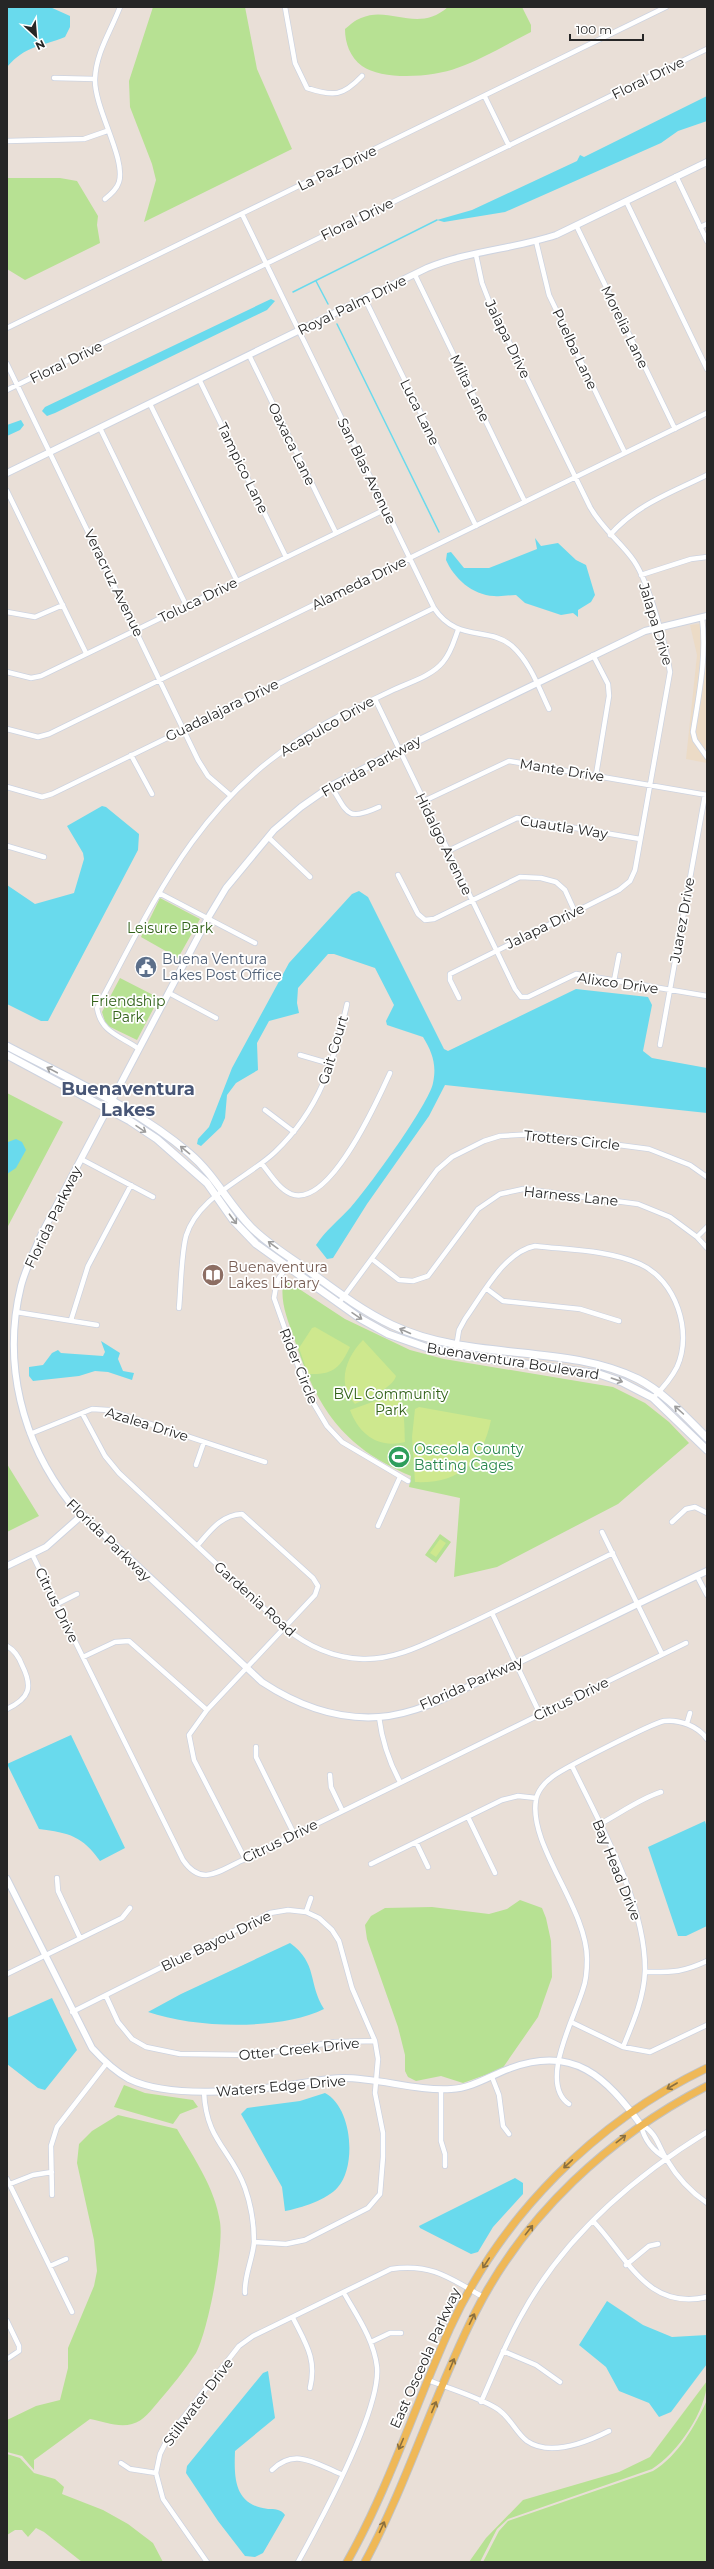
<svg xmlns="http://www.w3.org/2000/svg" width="714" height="2569" font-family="Montserrat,sans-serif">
	<rect width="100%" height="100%" fill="#e9dfd7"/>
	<!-- education -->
	<path fill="#ecdbc6" d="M707,623V763L686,759L697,655L690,625Z"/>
	<!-- green -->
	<path fill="#b7e193" d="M153,7H245L257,69L292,149L144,222L156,180L152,164L130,107L129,81Z
		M448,7H522L531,25V32C507,44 483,59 457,68C434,77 383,81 362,66C350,57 345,43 345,29C350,25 355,20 361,18C390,5 417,34 448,7Z
		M7,178H60L77,181L98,216L97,225L100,243L25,280L7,269Z
		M160,898L200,919L178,958L141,937Z
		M120,978L159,998L137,1040L106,1025L102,1012Z
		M7,1093L63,1122L7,1228Z
		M284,1279L345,1319L410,1350L444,1359L613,1387L645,1403L669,1422L689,1443L618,1504L497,1567L454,1577L460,1498L409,1487L411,1476C341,1446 317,1408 294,1338C287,1318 279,1300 284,1279Z
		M7,1464L39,1516L7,1532Z
		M440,1534L451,1542L436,1563L425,1555Z
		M520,1900L542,1908L546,1918L551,1941L552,1977L538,2017L502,2069L463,2083L441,2076L416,2081L408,2077L405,2071V2055L398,2027L367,1939L365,1925L371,1916L385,1908L432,1907L489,1914L507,1909Z
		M124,2085L145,2093L193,2100L198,2107L180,2114L173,2124L114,2107Z
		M118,2115L177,2129C194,2158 215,2188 220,2222C224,2247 208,2331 196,2353C185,2370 172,2386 159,2401C151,2410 144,2421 132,2424C118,2428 103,2421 90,2419L34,2460V2470L22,2456L7,2452V2420L36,2406L60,2400L68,2368V2348L94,2286L97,2271L94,2240L77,2163L79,2144L92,2131Z
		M707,2381C707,2410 677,2454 652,2469L508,2519L497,2529L480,2562H469L486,2538L523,2500L619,2472L650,2457Z
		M707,2400V2562H483L499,2531L508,2521L653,2471C678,2456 695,2426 707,2400Z
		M7,2454L20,2458L34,2473L55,2479L64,2487L62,2494L103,2510L128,2524L153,2543L163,2562H82L44,2532L36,2528L28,2537L22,2530H15L7,2535Z"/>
	<!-- pitch -->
	<path fill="#cee88e" d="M315,1327L350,1347C340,1368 333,1375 308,1374L299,1348L312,1328Z
		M363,1340L396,1376C392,1389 367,1398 355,1404C336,1384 346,1357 363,1340Z
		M395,1394C406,1403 404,1429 405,1442C378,1449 359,1434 350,1410Z
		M419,1407L491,1420C482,1463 459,1484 415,1482L412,1437L415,1409Z
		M440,1539L446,1543L436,1557L430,1553Z"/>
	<!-- water -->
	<path fill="#69daed" d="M7,7H50L70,16V27L65,37C41,47 26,45 7,67Z
		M707,96V121L678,131L661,143L505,212L444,222L437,220L472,210L577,161L580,155L584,157Z
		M271,299L275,301L267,310L55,413L47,416L42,411L45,407Z
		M21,420L24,425L20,430L7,436V425Z
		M535,538L541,546L558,543L576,560L586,565L595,595L591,602L578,610V617L573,613L561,615L525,603L516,595C509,595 501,597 494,596C472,595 454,578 446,560L447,553L451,552L464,568H489L537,549Z
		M102,806L106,807L139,834L138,850L48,1021H41L7,1004V885L35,904L74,893L84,859L83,853L67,826Z
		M359,891L368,897L444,1049L448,1051L576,989L648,997L652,1005L643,1051L652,1058L707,1068V1113L445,1085L429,1116L367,1204L333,1258L327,1259L316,1245C325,1231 339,1220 351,1207C368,1188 429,1104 433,1083C437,1064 432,1052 423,1037L387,1025L386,1021L394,1005L375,968L334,954H328L298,988L297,1003L299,1013L269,1021L257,1043L258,1070L236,1083L227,1095L225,1118L221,1127L201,1146L197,1144L198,1139L209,1127L232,1068L289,963L352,894Z
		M16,1139L22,1142L26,1150L16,1168L7,1174L8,1142Z
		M101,1341L120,1353L118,1359L123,1371L134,1373L132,1380L108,1372L95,1371L79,1376L33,1381L29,1376V1367L43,1365L52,1353L58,1350L61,1353L103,1356L105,1352Z
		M71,1735L125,1848L100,1861C82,1836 70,1833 39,1829L7,1764Z
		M705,1821L707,1828V1926L686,1936H678L648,1847Z
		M290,1943C318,1963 308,1984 324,2009C279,2031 194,2028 148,2012L181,1994Z
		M52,1998L77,2050L45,2090L38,2088L7,2064V2018Z
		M325,2093C352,2107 357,2165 338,2187C327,2200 301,2208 285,2211L282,2187L241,2114L247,2108L300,2101Z
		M515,2178L523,2183V2194L493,2227L478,2252L471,2254L420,2228L419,2226Z
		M607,2301L643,2325L672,2337L707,2335V2364L671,2412L659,2417L649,2403L619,2391L606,2367L579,2345Z
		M268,2371L275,2418L235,2451C234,2478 234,2505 268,2509C274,2509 281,2509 285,2515L263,2553L255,2557L245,2556L218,2521L186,2473L187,2466L263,2373Z"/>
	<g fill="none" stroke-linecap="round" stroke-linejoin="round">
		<!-- stream -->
		<path stroke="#69daed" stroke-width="1.5" d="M316,281L328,304
			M293,292L437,220
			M337,324L439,532"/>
		<!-- minor casing -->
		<g stroke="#cdd3e0" stroke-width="6">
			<path id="minor" d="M285,7L295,63L307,88C334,97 343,96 362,76
				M54,78L95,79
				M485,97L509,146
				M7,141L84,139L107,131
				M676,176L707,241
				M105,199C111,194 117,189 119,182C126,158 94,108 95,79C96,52 111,31 120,7
				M626,201L707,369
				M242,214L434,608C457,643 489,626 512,646C530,662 539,688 549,709
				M576,225L675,429
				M700,227L707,224
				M536,241L549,295L625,453
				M415,275L525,502
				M365,299L476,526
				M7,328L666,7
				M249,355L336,533
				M7,364L198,760L208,776L230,795
				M199,379L286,557
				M7,390L707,49
				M150,404L237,581
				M100,428L186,605
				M7,491L86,653
				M610,535C637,504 671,493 707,475
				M641,575L691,559L707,557
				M7,612L35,617L63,605
				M702,617C707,656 699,694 693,732L695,740L707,757
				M593,655L608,684L609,696L596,775
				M7,672L31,678L41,676L386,509
				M375,699L515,989L521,997H528L576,974L707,996
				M7,729L38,737L49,734L707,413
				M131,755L152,794
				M331,786C348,813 346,822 379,807
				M7,787L42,797L52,794L434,608
				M424,801L509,761L707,795
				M268,837L310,877
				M7,846L44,857
				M448,851L517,818L640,839
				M398,875L418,914L425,920L434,919L520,877L541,878L556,882L565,890L575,912
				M159,893L255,943
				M614,981L619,955
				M169,993L216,1018
				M459,998L450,980V974L619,890L630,881L635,870L670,672C666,646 649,583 634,561C621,542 602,529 590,507L489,301L482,283L476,255
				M660,1045L705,795
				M139,1049C121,1036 101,1033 97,1008C154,902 194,807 300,739C328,720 360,706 391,691C407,683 431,677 443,662C451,653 454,641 458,630
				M300,1055L331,1064
				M265,1110L294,1132
				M81,1159L153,1197
				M262,1164C270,1174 279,1189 291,1194C330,1209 378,1099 390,1073
				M697,1237L707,1227
				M292,1259L277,1281L274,1298L308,1394L327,1426L342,1442L408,1481
				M372,1259L399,1280L413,1281L428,1276L478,1209L500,1194L523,1189L638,1204L670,1217L697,1237L707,1248
				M487,1289L503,1301L580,1309L619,1321
				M339,1303L437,1170L452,1157L484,1141L500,1136L535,1134L649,1149L690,1165L707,1177
				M179,1308C181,1286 181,1256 186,1236C198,1196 248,1178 275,1152C320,1109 334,1062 347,1004
				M16,1312L97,1325
				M71,1320L88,1266L131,1185
				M455,1354L459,1330L465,1319C483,1294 504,1252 535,1246C570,1250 608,1250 640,1264C676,1280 693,1332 677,1367C671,1379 662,1389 653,1398
				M82,1413L105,1456L119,1473L284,1627C307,1646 333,1658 363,1659C398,1660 430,1641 460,1628C512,1604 562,1578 613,1553
				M30,1434L92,1409L108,1410L265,1462
				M196,1465L204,1442
				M672,1522L686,1509L695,1507L707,1513
				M378,1526L400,1477
				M602,1532L662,1654
				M197,1546C210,1531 221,1515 242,1514L313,1578L318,1586L315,1595L207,1710L189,1735L194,1760L245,1859
				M32,1554L183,1860C202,1888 220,1870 245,1859L686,1643
				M697,1576L707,1595
				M57,1604L77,1594
				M492,1613L540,1714
				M7,1646C14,1650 19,1657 22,1665C33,1687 30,1698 7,1709
				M83,1657L115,1642L129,1641L207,1710
				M379,1717C382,1741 388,1760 400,1782
				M687,1723L690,1713
				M256,1747V1757L294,1834
				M572,1766C601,1826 646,1905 645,1971C644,1998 633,2023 623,2047
				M330,1775L331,1787L342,1810
				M468,1817L495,1873
				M600,1824C619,1814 641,1798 661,1792
				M416,1842L428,1867
				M371,1864L502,1800L518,1796L536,1798
				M57,1878L58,1891L80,1938
				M306,1912L311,1898
				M645,1972C672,1972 681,1973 707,1961
				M7,1974L122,1918L130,1908
				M106,1996L118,2022L132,2039L146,2047L180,2054L255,2055L335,2042L375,2041
				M72,2012L270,1913L288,1910L306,1912L319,1918L332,1930L339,1941L352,1988L375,2041L378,2059L375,2093L383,2133V2157L380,2194L368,2208L305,2240L286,2244L254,2242
				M571,2022L623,2047L650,2052L707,2025
				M492,2077L499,2095L503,2126L509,2134
				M441,2089V2141L445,2154V2166
				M204,2092C206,2141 231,2149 245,2188C251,2205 254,2225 254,2242C253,2259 244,2275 245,2293
				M569,2104C538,2083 575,2017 583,1989C586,1981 587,1969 587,1959C587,1908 528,1845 536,1800C537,1792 544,1783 551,1778C559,1770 653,1723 664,1721C679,1719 698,1726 707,1739
				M641,2125C644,2139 653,2151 666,2158
				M642,2125C657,2133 658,2146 667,2160C677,2177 691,2192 707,2203
				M7,2179L72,2312
				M10,2184L33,2175L52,2172
				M52,2195L51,2146L57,2127L106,2064
				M593,2221C627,2256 646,2311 707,2297
				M626,2265L649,2246L658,2244
				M50,2266L66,2259
				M293,2318C306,2344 317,2359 310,2388
				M7,2321L19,2346V2351L7,2359
				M371,2342L390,2333H401
				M503,2351L536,2365L560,2382
				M428,2380C450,2389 476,2396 496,2408C510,2416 515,2432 527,2441C550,2457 587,2442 609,2431
				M481,2402C494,2373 505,2344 521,2316C563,2238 632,2178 707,2132
				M121,2463L130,2469L156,2473
				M272,2470C295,2447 316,2464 341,2474
				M207,2562L163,2499L156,2473L160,2454L169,2436L239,2346L253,2336L391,2269C431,2263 450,2278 483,2297
				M298,2562C320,2522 381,2409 377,2367C374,2340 357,2316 344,2293"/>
		</g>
		<!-- tertiary casing -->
		<g stroke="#cdd3e0" stroke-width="8">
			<path id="tertiary" d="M7,473L427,268C468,251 514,249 556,235L707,162
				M707,616L645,631L399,750L331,786L301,807L274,830L226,888L208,918L42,1233C35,1250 26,1267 21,1286C2,1363 22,1442 70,1503L262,1682C297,1705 336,1720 379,1717C422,1714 462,1689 500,1671C569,1638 638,1603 707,1571
				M7,1566L46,1547L81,1516
				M7,1879L92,2048C103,2060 114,2071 129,2079C170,2099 245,2091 290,2085C307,2083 326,2078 343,2078C380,2078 415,2091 451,2089C473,2088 491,2075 511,2068C574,2045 606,2077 641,2125"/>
		</g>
		<!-- secondary casing -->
		<g stroke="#cdd3e0" stroke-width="9">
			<path id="secondary" d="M7,1046C69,1079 135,1107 189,1153C214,1174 228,1203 250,1226C265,1242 285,1254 302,1266C331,1287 360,1310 392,1325C470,1362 565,1343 638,1379C665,1393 686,1417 707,1438
				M7,1055L130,1121L157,1139L207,1183L233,1220L256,1244L361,1319L388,1334L428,1348L459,1355L599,1374L622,1382L653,1398L707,1450"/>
		</g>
		<!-- primary casing -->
		<g stroke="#c2c2c2" stroke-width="9">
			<path id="primary" d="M347,2562C389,2488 415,2405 450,2328C502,2215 595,2122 707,2068
				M365,2562C408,2482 434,2394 475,2313C525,2214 609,2137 707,2086"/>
		</g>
		<!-- minor -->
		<use href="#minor" stroke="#fff" stroke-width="4.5"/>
		<!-- tertiary -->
		<use href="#tertiary" stroke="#fff" stroke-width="6"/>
		<!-- secondary -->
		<use href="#secondary" stroke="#fff" stroke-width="7"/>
		<!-- primary -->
		<use href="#primary" stroke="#efb857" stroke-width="7"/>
	</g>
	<!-- one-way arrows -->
	<defs><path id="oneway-shaft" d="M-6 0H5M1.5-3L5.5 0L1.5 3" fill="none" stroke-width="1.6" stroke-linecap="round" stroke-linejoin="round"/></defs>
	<g stroke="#9d9d9d">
		<use href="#oneway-shaft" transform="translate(52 1070) rotate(-152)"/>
		<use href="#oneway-shaft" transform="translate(141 1129) rotate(34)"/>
		<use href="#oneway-shaft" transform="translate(185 1150) rotate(-141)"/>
		<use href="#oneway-shaft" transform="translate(233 1219) rotate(53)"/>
		<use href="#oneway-shaft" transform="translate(273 1245) rotate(-144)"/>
		<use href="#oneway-shaft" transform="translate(357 1316) rotate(34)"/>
		<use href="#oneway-shaft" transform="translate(405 1331) rotate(-156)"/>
		<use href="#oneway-shaft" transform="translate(617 1380) rotate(19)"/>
		<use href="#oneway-shaft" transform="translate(679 1410) rotate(-138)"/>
	</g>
	<g stroke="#8a6f3e">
		<use href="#oneway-shaft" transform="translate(672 2086) rotate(150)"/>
		<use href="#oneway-shaft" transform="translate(621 2139) rotate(-38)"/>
		<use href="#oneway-shaft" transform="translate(568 2164) rotate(137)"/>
		<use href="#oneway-shaft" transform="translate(529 2230) rotate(-52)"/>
		<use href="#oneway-shaft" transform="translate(486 2263) rotate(123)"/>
		<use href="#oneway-shaft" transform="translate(472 2319) rotate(-64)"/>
		<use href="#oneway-shaft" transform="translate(452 2364) rotate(-67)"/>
		<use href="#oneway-shaft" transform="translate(434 2407) rotate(-67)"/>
		<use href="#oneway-shaft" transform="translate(401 2444) rotate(113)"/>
		<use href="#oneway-shaft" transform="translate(382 2527) rotate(-65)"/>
	</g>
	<!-- icons -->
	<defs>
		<g id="civic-disc" transform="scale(1.15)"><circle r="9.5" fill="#5c6f8a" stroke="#fff"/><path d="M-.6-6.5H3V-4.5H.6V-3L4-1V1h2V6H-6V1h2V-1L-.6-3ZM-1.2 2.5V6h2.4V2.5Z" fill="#fff"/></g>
		<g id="library-disc" transform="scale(1.15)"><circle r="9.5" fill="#8d6e63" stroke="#fff"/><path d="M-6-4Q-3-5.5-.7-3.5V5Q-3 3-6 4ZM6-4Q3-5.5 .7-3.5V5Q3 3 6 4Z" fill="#fff"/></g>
		<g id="stadium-disc" transform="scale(1.15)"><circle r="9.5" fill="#2e9e5b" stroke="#fff"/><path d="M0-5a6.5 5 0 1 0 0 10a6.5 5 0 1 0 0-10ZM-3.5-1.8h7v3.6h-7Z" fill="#fff"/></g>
	</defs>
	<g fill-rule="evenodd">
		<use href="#civic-disc" x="146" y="967"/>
		<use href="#library-disc" x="213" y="1275"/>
		<use href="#stadium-disc" x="399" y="1457"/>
	</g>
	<g text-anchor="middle" stroke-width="3.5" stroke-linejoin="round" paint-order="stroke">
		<!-- street labels -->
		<g font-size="14" fill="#262626" stroke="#fff">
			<text transform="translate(648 78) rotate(-26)" y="5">Floral Drive</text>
			<text transform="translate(337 168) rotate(-26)" y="5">La Paz Drive</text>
			<text transform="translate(357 219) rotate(-26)" y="5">Floral Drive</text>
			<text transform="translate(352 305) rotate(-26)" y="5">Royal Palm Drive</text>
			<text transform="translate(625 327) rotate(64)" y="5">Morelia Lane</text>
			<text transform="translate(508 339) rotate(64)" y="5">Jalapa Drive</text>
			<text transform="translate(575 349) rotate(65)" y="5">Puelba Lane</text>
			<text transform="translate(66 362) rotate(-26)" y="5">Floral Drive</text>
			<text transform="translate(470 388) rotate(64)" y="5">Milta Lane</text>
			<text transform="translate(420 412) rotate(64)" y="5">Luca Lane</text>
			<text transform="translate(292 444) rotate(64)" y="5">Oaxaca Lane</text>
			<text transform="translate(243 468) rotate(64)" y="5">Tampico Lane</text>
			<text transform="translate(367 471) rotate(64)" y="5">San Blas Avenue</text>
			<text transform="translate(114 583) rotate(64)" y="5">Veracruz Avenue</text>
			<text transform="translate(359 583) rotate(-26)" y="5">Alameda Drive</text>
			<text transform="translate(198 600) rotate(-26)" y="5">Toluca Drive</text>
			<text transform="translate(656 624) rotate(73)" y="5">Jalapa Drive</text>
			<text transform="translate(222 710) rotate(-26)" y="5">Guadalajara Drive</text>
			<text transform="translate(327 726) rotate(-30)" y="5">Acapulco Drive</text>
			<text transform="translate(371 766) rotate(-29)" y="5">Florida Parkway</text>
			<text transform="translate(562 770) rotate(9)" y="5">Mante Drive</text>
			<text transform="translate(564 827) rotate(9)" y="5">Cuautla Way</text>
			<text transform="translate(444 844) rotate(64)" y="5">Hidalgo Avenue</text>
			<text transform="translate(682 920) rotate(-80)" y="5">Juarez Drive</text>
			<text transform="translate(545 926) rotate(-26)" y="5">Jalapa Drive</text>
			<text transform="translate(618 983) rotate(8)" y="5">Alixco Drive</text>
			<text transform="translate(333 1050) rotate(-73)" y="5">Gait Court</text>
			<text transform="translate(572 1140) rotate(6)" y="5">Trotters Circle</text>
			<text transform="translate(571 1196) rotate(6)" y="5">Harness Lane</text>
			<text transform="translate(53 1217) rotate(-64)" y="5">Florida Parkway</text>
			<text transform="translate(513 1361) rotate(9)" y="5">Buenaventura Boulevard</text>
			<text transform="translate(299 1366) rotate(68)" y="5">Rider Circle</text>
			<text transform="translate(147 1424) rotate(17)" y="5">Azalea Drive</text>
			<text transform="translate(109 1540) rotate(44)" y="5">Florida Parkway</text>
			<text transform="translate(255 1599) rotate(42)" y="5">Gardenia Road</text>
			<text transform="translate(57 1605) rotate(64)" y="5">Citrus Drive</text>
			<text transform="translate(471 1683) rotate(-24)" y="5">Florida Parkway</text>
			<text transform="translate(571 1699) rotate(-26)" y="5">Citrus Drive</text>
			<text transform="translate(280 1841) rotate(-26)" y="5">Citrus Drive</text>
			<text transform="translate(617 1870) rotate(68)" y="5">Bay Head Drive</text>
			<text transform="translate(216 1941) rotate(-26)" y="5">Blue Bayou Drive</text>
			<text transform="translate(299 2049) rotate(-6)" y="5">Otter Creek Drive</text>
			<text transform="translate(281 2086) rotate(-5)" y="5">Waters Edge Drive</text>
			<text transform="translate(425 2358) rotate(-66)" y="5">East Osceola Parkway</text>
			<text transform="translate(198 2402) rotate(-53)" y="5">Stillwater Drive</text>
		</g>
		<!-- park labels -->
		<g font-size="14" fill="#316119" stroke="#fff">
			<text x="170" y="933">Leisure Park</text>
			<text x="128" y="1006">Friendship<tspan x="128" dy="16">Park</tspan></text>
			<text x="391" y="1399">BVL Community<tspan x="391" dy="16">Park</tspan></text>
		</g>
		<!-- service labels -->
		<g font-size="14" fill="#4e5e75" stroke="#fff" text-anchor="start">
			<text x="162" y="964">Buena Ventura<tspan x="162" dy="16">Lakes Post Office</tspan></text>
		</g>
		<!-- education labels -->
		<g font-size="14" fill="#785e54" stroke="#fff" text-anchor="start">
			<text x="228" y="1272">Buenaventura<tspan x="228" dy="16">Lakes Library</tspan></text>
		</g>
		<!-- leisure labels -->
		<g font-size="14" fill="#27864d" stroke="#fff" text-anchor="start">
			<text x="414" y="1454">Osceola County<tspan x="414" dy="16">Batting Cages</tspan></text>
		</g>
		<!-- district labels -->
		<g font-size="18" font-weight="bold" fill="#485676" stroke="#fff">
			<text x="128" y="1095">Buenaventura<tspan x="128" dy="21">Lakes</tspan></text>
		</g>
	</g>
	<!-- border -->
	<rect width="714" height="2569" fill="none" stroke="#262626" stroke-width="16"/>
	<!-- north arrow -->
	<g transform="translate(36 36) rotate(154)" stroke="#ffffff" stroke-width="3" paint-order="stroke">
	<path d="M0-3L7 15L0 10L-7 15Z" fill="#262626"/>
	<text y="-6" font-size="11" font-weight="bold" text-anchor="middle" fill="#262626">N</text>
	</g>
	<!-- scale -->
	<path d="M570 34v6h73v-6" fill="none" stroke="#262626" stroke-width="2"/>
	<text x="576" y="34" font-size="12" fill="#262626" stroke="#ffffff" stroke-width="3" paint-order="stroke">100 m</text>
</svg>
